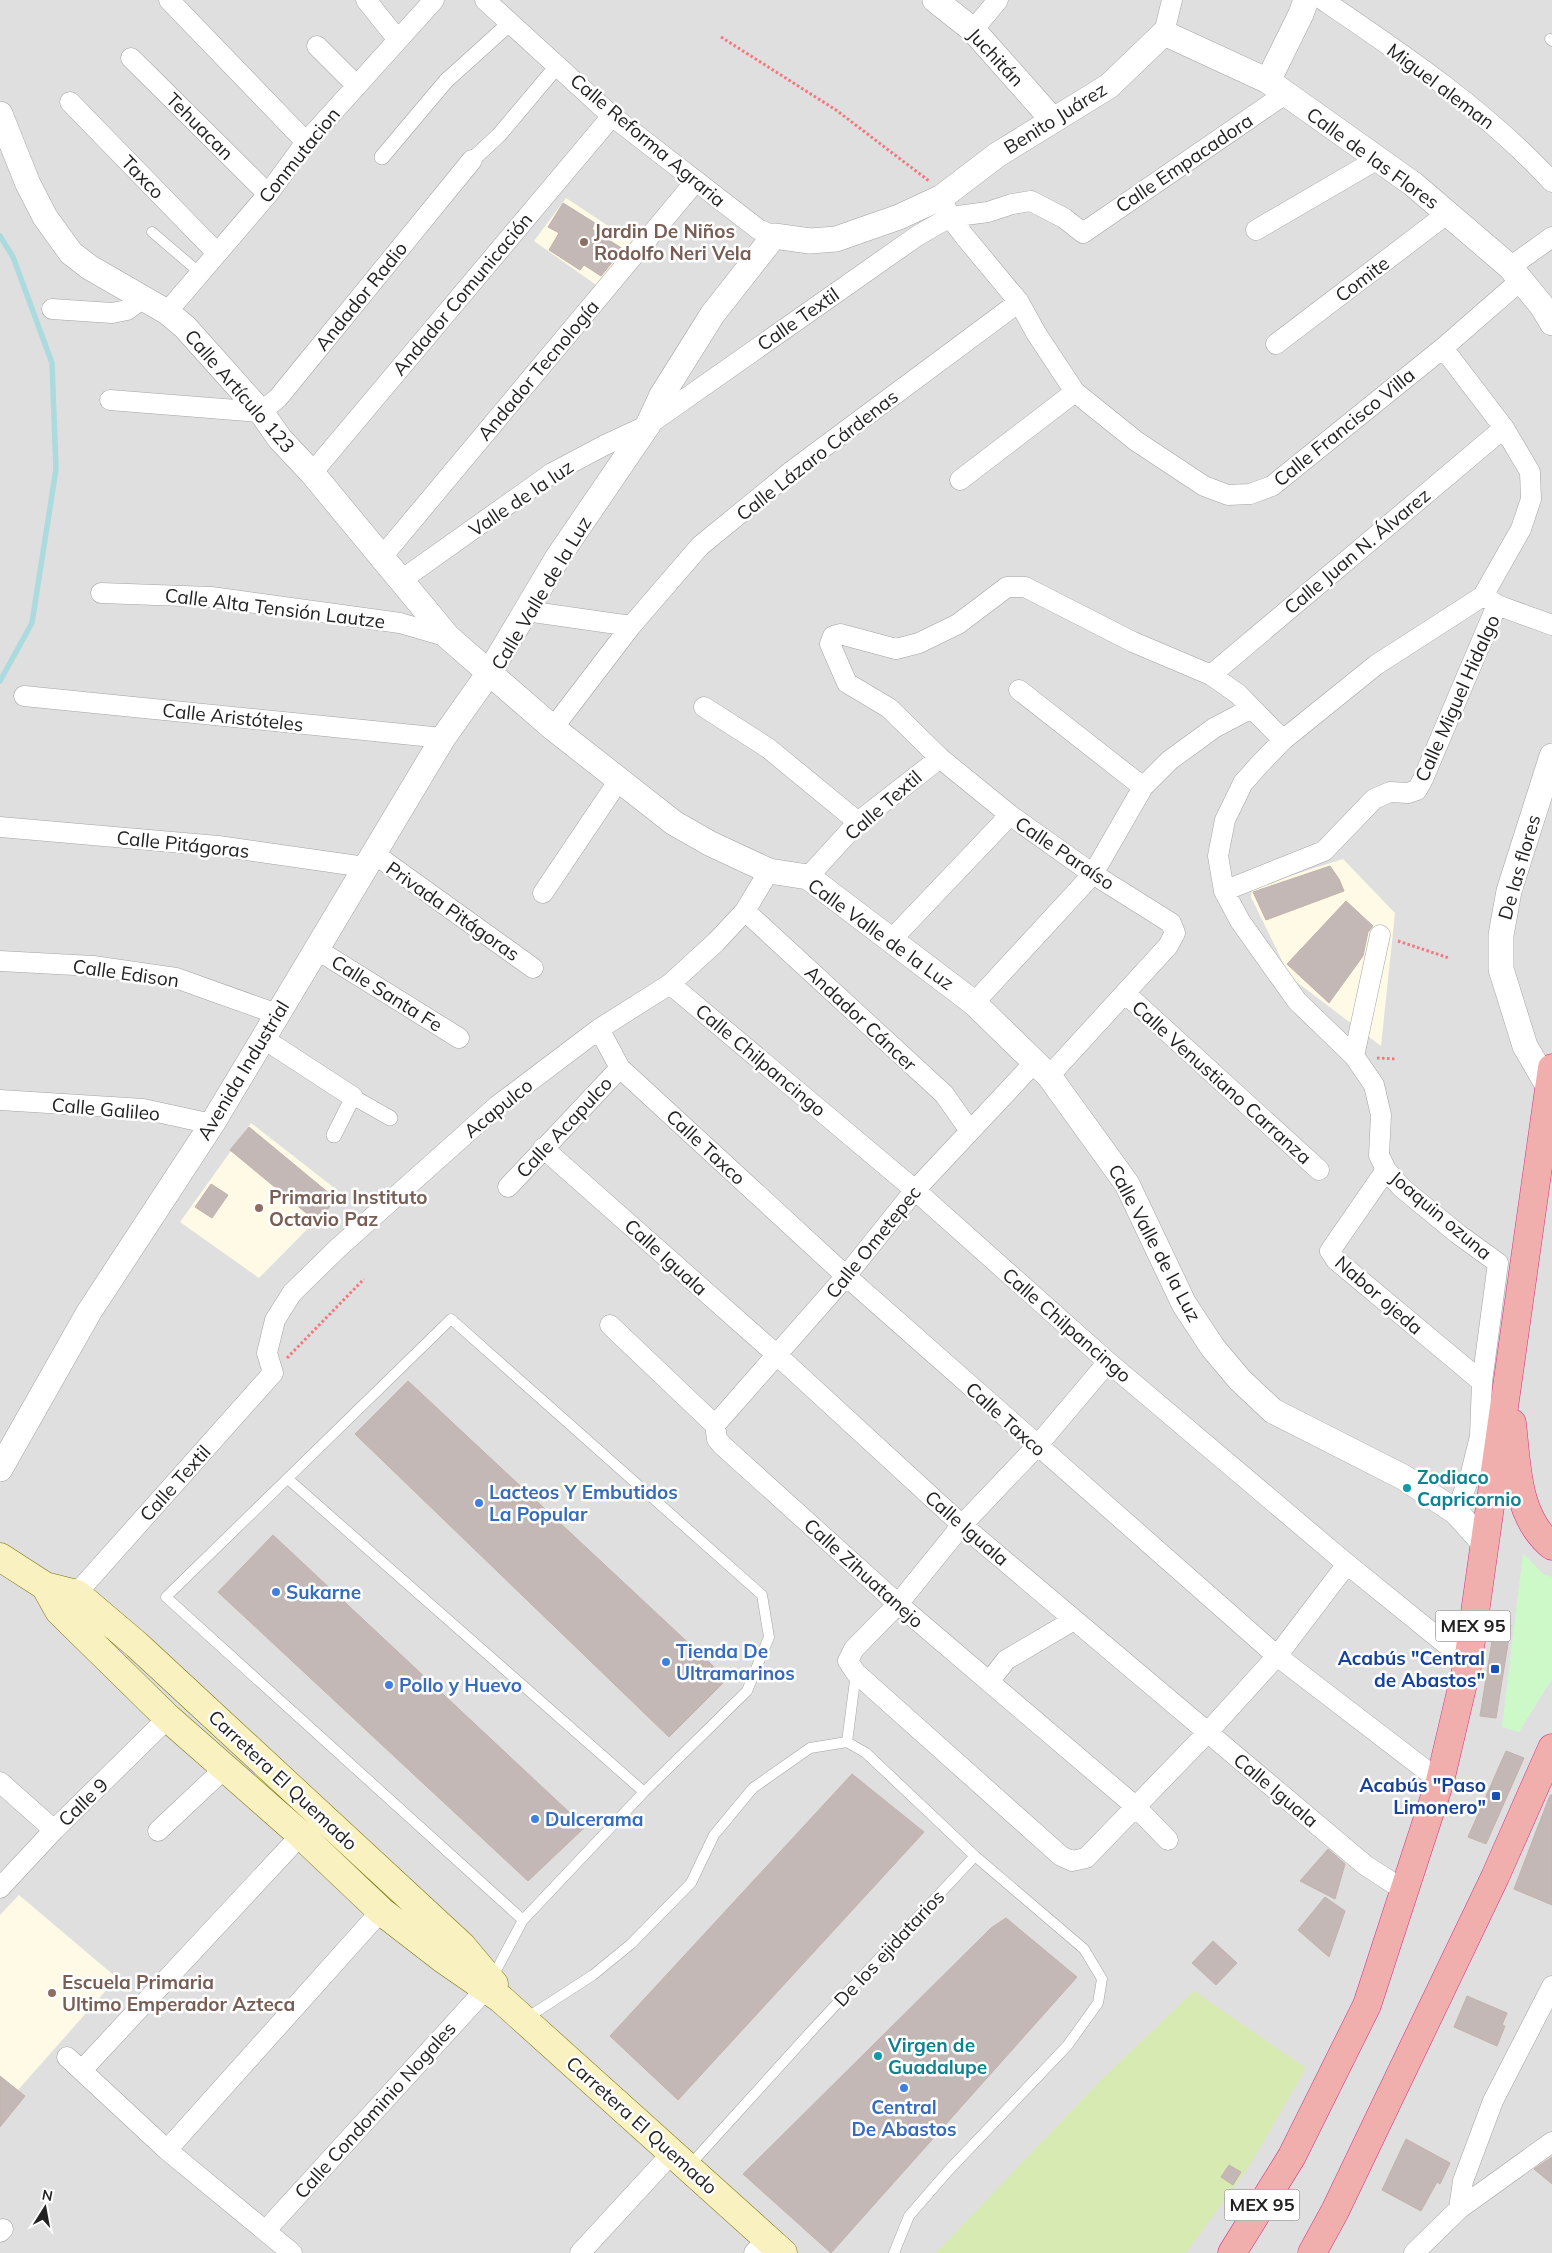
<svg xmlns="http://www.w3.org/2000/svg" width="1552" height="2253" font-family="Mulish,sans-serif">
	<rect width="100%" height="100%" fill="#f2ede9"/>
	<!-- residential -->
	<path fill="#e0dfdf" d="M0,0H1552V2253H0Z"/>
	<!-- education -->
	<path fill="#fefae5" d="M566,198L634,243L599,287L534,241Z
		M1343,859L1395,913L1381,1046L1290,977L1251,897L1252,888Z
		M251,1123L342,1194L259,1278L180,1222Z
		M19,1895L117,1978L18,2090L25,2096L0,2127V1915Z"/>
	<!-- grass -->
	<path fill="#d7eab1" d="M1194,1991L1306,2068L1250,2165L1186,2253H936L1101,2080Z"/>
	<!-- park -->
	<path fill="#cdf9c9" d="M1523,1553L1543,1574L1552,1577V1679L1519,1732L1502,1727Z"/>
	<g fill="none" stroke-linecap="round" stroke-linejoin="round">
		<!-- stream -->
		<path stroke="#abdbde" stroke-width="5.5" d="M0,236L13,257L52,363L56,469L32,623L0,681"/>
	</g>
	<!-- building -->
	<path fill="#c3b8b5" stroke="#c3b2ab" d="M563,203L595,223L592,229L623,249L601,276L584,265L580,270L549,250L559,233L548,227Z
		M1330,866L1339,879L1344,891L1266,920L1253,892Z
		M1346,901L1373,926L1368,932L1363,956L1329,1003L1287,964Z
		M249,1127L336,1199L317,1222L230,1150Z
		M211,1184L228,1195L212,1218L195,1207Z
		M408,1381L727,1679L669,1737L355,1434Z
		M273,1535L585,1827L528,1881L218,1592Z
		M1495,1622L1511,1625L1496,1718L1480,1716Z
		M1506,1751L1524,1758L1486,1844L1468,1837Z
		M852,1774L924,1832L678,2100L610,2036Z
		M1550,1795H1552V1905L1514,1889Z
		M1328,1849L1345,1864L1335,1899L1300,1881Z
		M1325,1897L1345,1911L1329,1957L1298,1930Z
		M1006,1918L1077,1977L831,2253L743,2174L991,1928Z
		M1213,1941L1237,1963L1216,1985L1192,1963Z
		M1467,1996L1507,2013L1502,2025L1505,2026L1497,2046L1454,2027Z
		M0,2076L25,2096L0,2127Z
		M1406,2139L1450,2163L1440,2184L1437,2182L1421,2211L1382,2190Z
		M1552,2157V2184L1534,2169Z
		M1229,2165L1241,2172L1233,2185L1221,2177Z"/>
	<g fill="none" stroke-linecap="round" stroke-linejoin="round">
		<!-- service casing -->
		<g stroke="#a3a3a3" stroke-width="11">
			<path id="service" d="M1550,39L1552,41
				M152,232L200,273
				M288,1479L644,1792
				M847,1742L866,1753L975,1856L1084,1949L1102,1979L1098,2003L1067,2046L948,2171L909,2216L894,2253
				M847,1742L856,1673
				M492,1978L523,1920L644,1792L747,1691L769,1637L762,1595L451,1319L166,1597L523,1920
				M525,2019L593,1975L631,1944L691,1883L714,1835L753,1788L810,1748L847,1742
				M689,2166L816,2026L975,1856"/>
		</g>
		<!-- pedestrian casing -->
		<g stroke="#a3a3a3" stroke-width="16">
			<path id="pedestrian" d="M382,157L446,81L509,24
				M472,160L499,135L558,65
				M334,1135L353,1097L390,1118"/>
		</g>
		<!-- minor casing -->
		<g stroke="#a3a3a3" stroke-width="21">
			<path id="minor" d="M169,0L306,142
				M366,0L398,40
				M485,0L612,116L758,229L774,236
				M1323,0C1404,55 1486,110 1552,182
				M973,30L998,0
				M1164,33L1172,0
				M317,46L357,86
				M131,58L268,194
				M70,102L217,253
				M946,208L950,217L965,237L1019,302L1036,333L1075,392L1136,441L1204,486L1228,495L1250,494L1272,486L1443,348L1521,280
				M1256,230L1376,160
				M1510,267L1552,237
				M52,309L112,313L127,310L143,298
				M167,312L268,194L306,142L434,0
				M1276,344L1448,213
				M1443,348L1504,428L1530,472L1531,499L1521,529L1483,596L1376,665L1283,740L1259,765L1243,783L1225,820L1218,856L1224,891L1240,921L1297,1001L1354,1056L1374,1085L1381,1115L1379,1155L1386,1170L1402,1188L1458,1234L1498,1263L1482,1382L1480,1436L1471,1473L1456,1512
				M110,400L261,412L278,398L472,160
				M312,473L612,116
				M960,480L1075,392
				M381,558L695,182
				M400,581L552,473L605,445L648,425L917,236L950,217L988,212L1012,204L1031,201L1064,218L1083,233L1285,94
				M101,593L211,597L400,623L448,637
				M1487,598L1497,605L1552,625
				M526,611L631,626
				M1211,675L1504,428
				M1019,690L1143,787
				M24,696L443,738
				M704,707L768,748L858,822
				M553,728L631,626L700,546L793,470L1019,302
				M0,827L218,846L365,867
				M373,853L533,968
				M808,877L858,822L940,758
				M1224,891L1324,851L1374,799L1390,792L1408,793L1417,790L1423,779L1497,605
				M543,893L619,780
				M745,911L944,1094L970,1131
				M891,940L1010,815
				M316,949L459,1038
				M0,961L93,966L176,978L277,1014
				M670,984L915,1190L1108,1362L1347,1564L1468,1662
				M1126,994L1319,1170
				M974,1003L1093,874L1143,787L1170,760L1214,728L1250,709
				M599,1029L620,1068L846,1276L1277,1656L1440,1781
				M264,1039L353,1097
				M1354,1056L1380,935
				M1049,1076L1168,946L1175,933L1171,923L1093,874L1010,815L940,758L889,708L847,683L830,644L833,636L840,634L896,649L919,643L958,624L1007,587H1025L1133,642L1211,675L1238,694L1283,740
				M0,1100L143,1109L212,1124
				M543,1148L777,1355L962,1525L1365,1865L1405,1891
				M1386,1170L1330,1251L1336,1260L1482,1382
				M508,1187L620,1068
				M610,1325L715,1425L717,1439L722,1445L898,1604L1135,1806L1168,1840
				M1108,1362L1037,1446L962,1525L898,1604L854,1649L848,1661L856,1673L1061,1856L1072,1861L1086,1858L1207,1733L1277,1656L1347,1564
				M715,1425L846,1276L915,1190L1034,1063
				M68,1603L273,1373L267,1353L275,1320L292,1293L338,1248L497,1106L599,1029L670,984L716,942L745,911L769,871
				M989,1682L1006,1660L1074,1620
				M0,1782L54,1830
				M158,1831L225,1768
				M0,1888L54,1830L168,1718
				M67,2057L167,2150L292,2253
				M82,2070L301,1835
				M167,2150L381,1911
				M1459,2209L1463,2181L1493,2101L1552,1986
				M266,2230L485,1990L492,1979
				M0,2232L3,2229
				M580,2253L673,2152
				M754,2253L767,2239
				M1414,2253L1459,2209L1552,2142"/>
		</g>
		<!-- tertiary casing -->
		<g stroke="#a3a3a3" stroke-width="26">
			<path id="tertiary" d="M935,0L973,30L1052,119
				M1268,81L1301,14L1306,0
				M0,114L28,184L45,217L71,253L89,267L167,312L185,327L261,412L280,439L312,473L448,637L553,728L674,823L711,844L769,871L808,877L974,1003L1049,1076L1127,1184L1184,1304L1213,1348L1240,1380L1273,1411L1403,1477L1456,1512L1484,1543
				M1550,1089L1525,1046L1501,969V935L1509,891L1552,756
				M0,1469L89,1312L212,1124L443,738L489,673L558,557L648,425L662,395L712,315L774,236L810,241L836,239L899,217L942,197L997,155L1109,86L1164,33L1268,81L1413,184L1510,267L1542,306L1552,323"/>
		</g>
		<!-- secondary casing -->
		<g stroke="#7a7307" stroke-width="29">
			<path id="secondary" d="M0,1557L45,1586L77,1594L137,1645L462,1946L494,1984
				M45,1586L59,1611L168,1718L301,1835L381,1911L443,1959L501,1999L783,2253"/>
		</g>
		<!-- trunk casing -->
		<g stroke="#d82d85" stroke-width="29">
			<path id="trunk" d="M1512,1423C1517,1465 1516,1517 1552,1546
				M1232,2253L1292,2156L1367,2005L1440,1781L1468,1662L1552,1068
				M1312,2253L1335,2211L1495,1877L1552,1748"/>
		</g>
		<!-- path -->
		<path stroke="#f7757d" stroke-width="3" stroke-dasharray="2.5 2.5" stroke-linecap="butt" d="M721,37L836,110L929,181
			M1398,941L1449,958
			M1377,1058L1397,1059
			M287,1358L364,1279"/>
		<!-- service -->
		<use href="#service" stroke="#fff" stroke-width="10"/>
		<!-- pedestrian -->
		<use href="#pedestrian" stroke="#fff" stroke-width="15"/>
		<!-- minor -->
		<use href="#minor" stroke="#fff" stroke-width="20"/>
		<!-- tertiary -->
		<use href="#tertiary" stroke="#fff" stroke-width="25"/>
		<!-- secondary -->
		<use href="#secondary" stroke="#f9f2c0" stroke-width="28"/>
		<!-- trunk -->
		<use href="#trunk" stroke="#f0aeac" stroke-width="28"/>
	</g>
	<!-- markers -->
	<g fill="#8d6e63" stroke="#fff" stroke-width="2">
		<circle cx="584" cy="242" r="5"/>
		<circle cx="259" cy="1208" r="5"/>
		<circle cx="52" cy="1993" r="5"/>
	</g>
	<g fill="#0f9aa8" stroke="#fff" stroke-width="2">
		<circle cx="1407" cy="1488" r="5"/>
		<circle cx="878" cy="2056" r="5"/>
	</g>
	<g fill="#3f7fe0" stroke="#fff" stroke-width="2">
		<circle cx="479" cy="1503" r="5"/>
		<circle cx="276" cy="1592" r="5"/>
		<circle cx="666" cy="1662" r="5"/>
		<circle cx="389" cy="1685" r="5"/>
		<circle cx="535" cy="1819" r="5"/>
		<circle cx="904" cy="2088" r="5"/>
	</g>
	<g fill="#1a4fb4" stroke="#fff" stroke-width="2">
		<rect x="1490" y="1664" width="10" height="10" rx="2.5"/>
		<rect x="1491" y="1791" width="10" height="10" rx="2.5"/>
	</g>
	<g text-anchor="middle" stroke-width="5" stroke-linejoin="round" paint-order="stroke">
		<!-- shield labels -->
		<g fill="#fff" stroke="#646464" stroke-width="1">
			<rect x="1435.5" y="1610.5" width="75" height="31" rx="4"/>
			<rect x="1224.5" y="2189.5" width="75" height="31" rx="4"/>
		</g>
		<g font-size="18" font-weight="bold" fill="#222">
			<text x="1473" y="1632">MEX 95</text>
			<text x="1262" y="2211">MEX 95</text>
		</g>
		<!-- street labels -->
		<g font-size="19" fill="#222" stroke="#fff">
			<text transform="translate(996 57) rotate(47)" y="7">Juchitán</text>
			<text transform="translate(1441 86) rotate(37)" y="7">Miguel aleman</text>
			<text transform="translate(1055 118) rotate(-32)" y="7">Benito Juárez</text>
			<text transform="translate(200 126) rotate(45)" y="7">Tehuacan</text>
			<text transform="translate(648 140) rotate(40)" y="7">Calle Reforma Agraria</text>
			<text transform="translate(299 155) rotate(-51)" y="7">Conmutacion</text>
			<text transform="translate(1373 158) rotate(36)" y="7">Calle de las Flores</text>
			<text transform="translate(1184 163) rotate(-34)" y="7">Calle Empacadora</text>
			<text transform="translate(143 177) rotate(46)" y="7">Taxco</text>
			<text transform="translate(1362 279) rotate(-37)" y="7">Comite</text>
			<text transform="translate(462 294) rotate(-50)" y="7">Andador Comunicación</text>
			<text transform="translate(361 296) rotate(-51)" y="7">Andador Radio</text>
			<text transform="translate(798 319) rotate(-35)" y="7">Calle Textil</text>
			<text transform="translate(538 370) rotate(-50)" y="7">Andador Tecnología</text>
			<text transform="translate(240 391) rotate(49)" y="7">Calle Artículo 123</text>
			<text transform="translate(1344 427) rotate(-39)" y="7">Calle Francisco Villa</text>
			<text transform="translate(817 455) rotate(-38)" y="7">Calle Lázaro Cárdenas</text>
			<text transform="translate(521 498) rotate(-34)" y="7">Valle de la luz</text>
			<text transform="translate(1357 551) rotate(-40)" y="7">Calle Juan N. Álvarez</text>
			<text transform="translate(541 593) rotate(-59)" y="7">Calle Valle de la Luz</text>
			<text transform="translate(275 608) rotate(7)" y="7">Calle Alta Tensión Lautze</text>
			<text transform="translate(1457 698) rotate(-66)" y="7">Calle Miguel Hidalgo</text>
			<text transform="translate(233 717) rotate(6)" y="7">Calle Aristóteles</text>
			<text transform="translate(883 805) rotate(-41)" y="7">Calle Textil</text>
			<text transform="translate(183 844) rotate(6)" y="7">Calle Pitágoras</text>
			<text transform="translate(1065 853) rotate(34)" y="7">Calle Paraíso</text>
			<text transform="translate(1519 867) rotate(-74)" y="7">De las flores</text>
			<text transform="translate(453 911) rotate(35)" y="7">Privada Pitágoras</text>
			<text transform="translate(881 934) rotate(36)" y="7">Calle Valle de la Luz</text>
			<text transform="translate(126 973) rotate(8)" y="7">Calle Edison</text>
			<text transform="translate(387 993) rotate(32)" y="7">Calle Santa Fe</text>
			<text transform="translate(861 1018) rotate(43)" y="7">Andador Cáncer</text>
			<text transform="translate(761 1060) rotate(40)" y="7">Calle Chilpancingo</text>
			<text transform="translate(243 1070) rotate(-59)" y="7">Avenida Industrial</text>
			<text transform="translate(1222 1082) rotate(42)" y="7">Calle Venustiano Carranza</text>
			<text transform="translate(498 1108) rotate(-39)" y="7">Acapulco</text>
			<text transform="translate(106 1109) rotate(5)" y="7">Calle Galileo</text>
			<text transform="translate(564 1127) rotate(-47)" y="7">Calle Acapulco</text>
			<text transform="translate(706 1147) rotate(43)" y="7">Calle Taxco</text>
			<text transform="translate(1441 1215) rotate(40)" y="7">Joaquin ozuna</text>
			<text transform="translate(873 1242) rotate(-51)" y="7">Calle Ometepec</text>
			<text transform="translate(1155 1243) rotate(62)" y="7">Calle Valle de la Luz</text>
			<text transform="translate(666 1257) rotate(42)" y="7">Calle Iguala</text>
			<text transform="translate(1379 1295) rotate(41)" y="7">Nabor ojeda</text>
			<text transform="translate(1067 1325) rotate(41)" y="7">Calle Chilpancingo</text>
			<text transform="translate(1006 1419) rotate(42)" y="7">Calle Taxco</text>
			<text transform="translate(175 1483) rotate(-48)" y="7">Calle Textil</text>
			<text transform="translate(967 1528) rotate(41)" y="7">Calle Iguala</text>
			<text transform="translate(864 1573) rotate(42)" y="7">Calle Zihuatanejo</text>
			<text transform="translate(283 1780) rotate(43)" y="7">Carretera El Quemado</text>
			<text transform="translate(1276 1790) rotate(40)" y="7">Calle Iguala</text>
			<text transform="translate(83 1802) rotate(-44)" y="7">Calle 9</text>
			<text transform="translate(889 1948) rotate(-47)" y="7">De los ejidatarios</text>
			<text transform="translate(375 2110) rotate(-48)" y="7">Calle Condominio Nogales</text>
			<text transform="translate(642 2125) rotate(42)" y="7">Carretera El Quemado</text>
		</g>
		<!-- education labels -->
		<g font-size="19" font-weight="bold" fill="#785e54" stroke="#fff" text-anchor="start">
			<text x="594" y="238">Jardin De Niños<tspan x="594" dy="22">Rodolfo Neri Vela</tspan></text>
			<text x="269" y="1204">Primaria Instituto<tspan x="269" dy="22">Octavio Paz</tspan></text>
			<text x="62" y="1989">Escuela Primaria<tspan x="62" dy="22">Ultimo Emperador Azteca</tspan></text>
		</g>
		<!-- culture labels -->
		<g font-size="19" font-weight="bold" fill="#0d838f" stroke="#fff" text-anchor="start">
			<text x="1417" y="1484">Zodiaco<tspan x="1417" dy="22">Capricornio</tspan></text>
			<text x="888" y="2052">Virgen de<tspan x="888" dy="22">Guadalupe</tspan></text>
		</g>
		<!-- shop labels -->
		<g font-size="19" font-weight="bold" fill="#366cbe" stroke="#fff" text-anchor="start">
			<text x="489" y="1499">Lacteos Y Embutidos<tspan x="489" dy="22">La Popular</tspan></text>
			<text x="286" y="1599">Sukarne</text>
			<text x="676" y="1658">Tienda De<tspan x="676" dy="22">Ultramarinos</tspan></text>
			<text x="399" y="1692">Pollo y Huevo</text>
			<text x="545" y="1826">Dulcerama</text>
			<text x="904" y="2114" text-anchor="middle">Central<tspan x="904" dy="22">De Abastos</tspan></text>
		</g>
		<!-- transit labels -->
		<g font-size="19" font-weight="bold" fill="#164399" stroke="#fff" text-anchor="end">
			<text x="1485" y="1665">Acabús "Central<tspan x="1485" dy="22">de Abastos"</tspan></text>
			<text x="1486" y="1792">Acabús "Paso<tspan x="1486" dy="22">Limonero"</tspan></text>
		</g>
	</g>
	<!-- north arrow -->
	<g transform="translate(45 2208) rotate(11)" stroke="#ffffff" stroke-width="4" paint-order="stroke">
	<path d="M0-4L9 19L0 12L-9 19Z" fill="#222222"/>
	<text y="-8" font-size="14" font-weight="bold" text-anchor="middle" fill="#222222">N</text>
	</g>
</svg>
